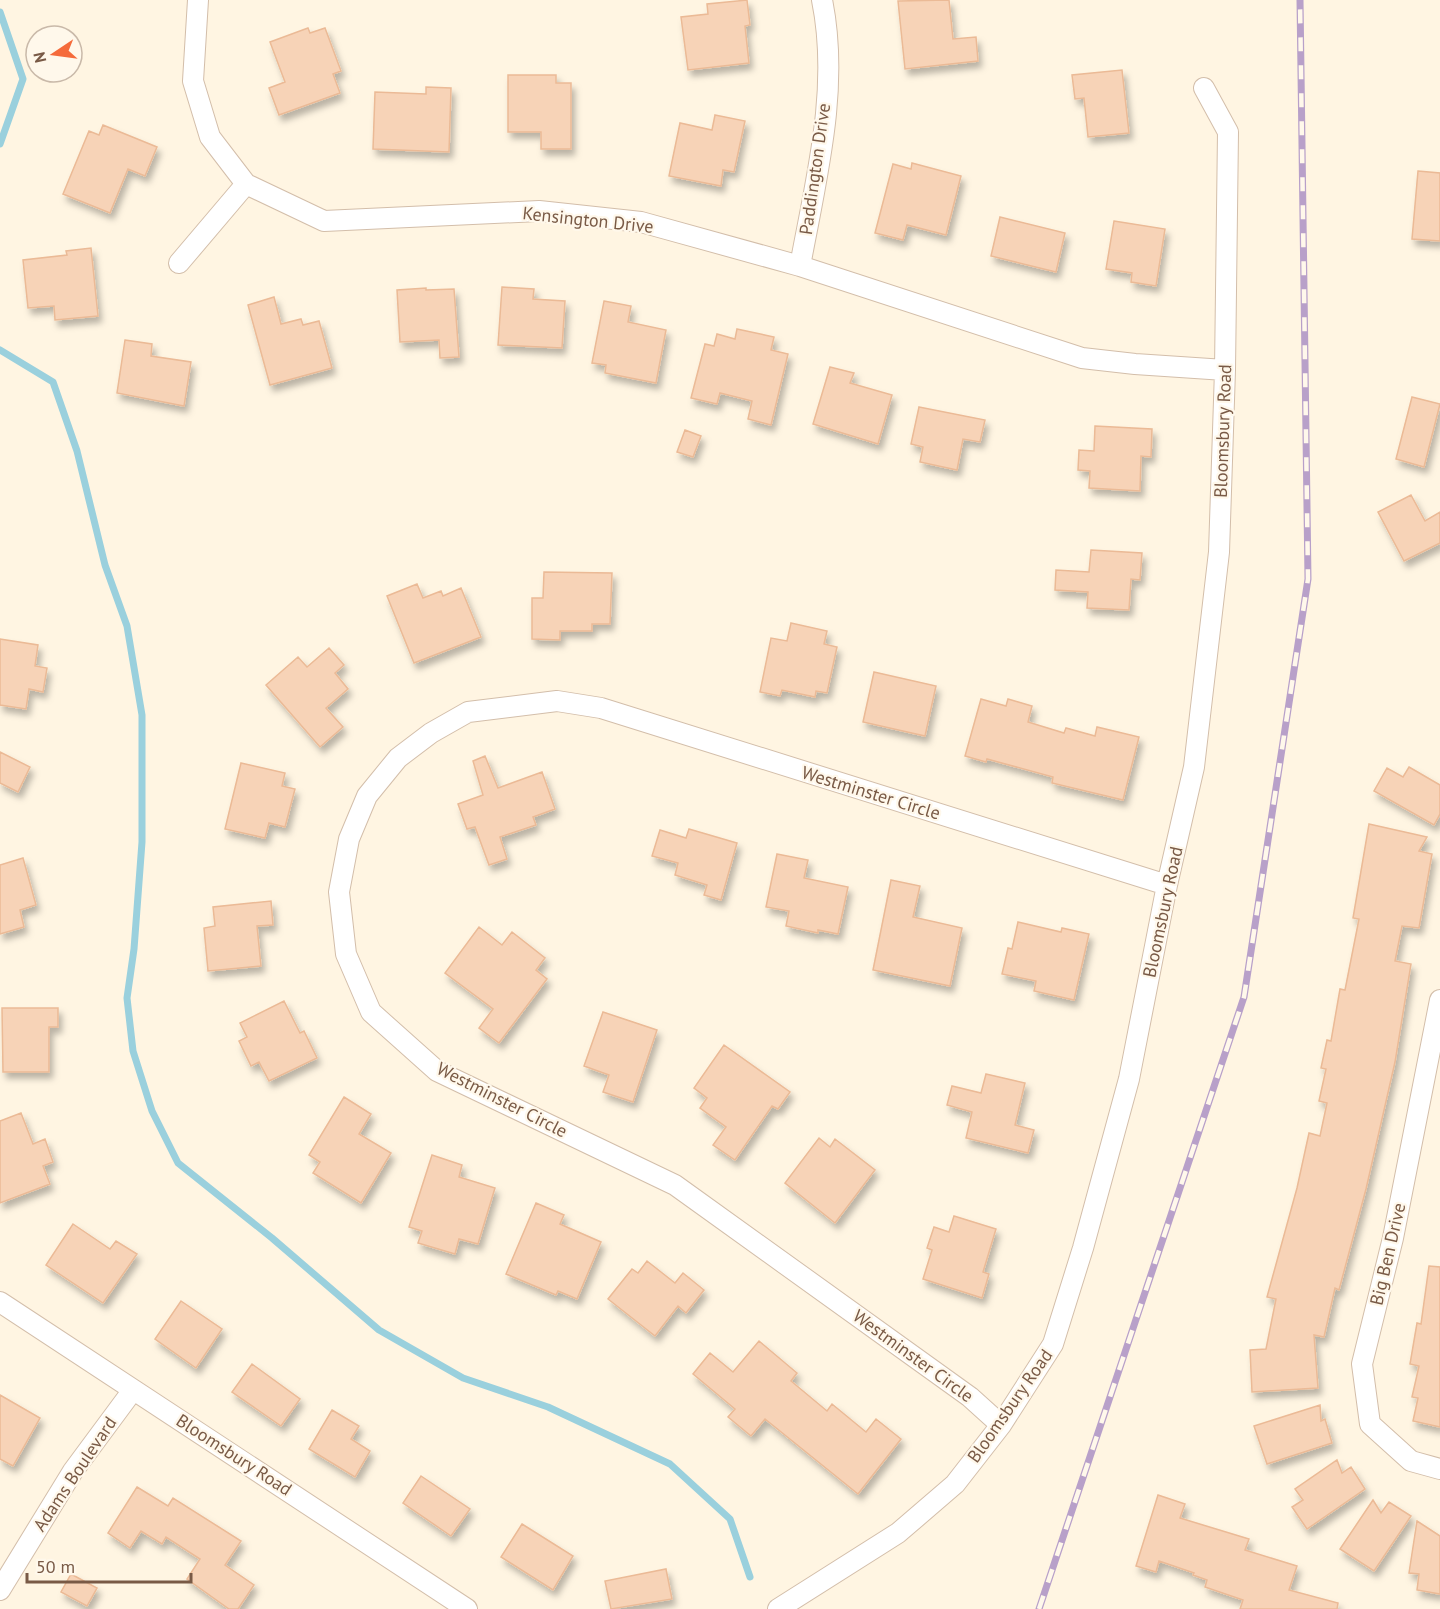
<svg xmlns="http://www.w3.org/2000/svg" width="1440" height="1609" font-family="'PT Sans',sans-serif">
	<defs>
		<filter id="shadow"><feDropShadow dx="3.5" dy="6" stdDeviation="3" flood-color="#0004"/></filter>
	</defs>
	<rect width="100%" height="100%" fill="#fff5e2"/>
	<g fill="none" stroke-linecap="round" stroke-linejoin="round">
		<!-- stream -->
		<path stroke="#9ad0dd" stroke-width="7" d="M0,12L23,79L0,144
			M0,350L53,382L77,451L105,565L127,626L142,715V842L134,949L127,998L133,1051L152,1111L178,1163L272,1238L379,1330L463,1378L548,1407L670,1464L730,1519L750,1577"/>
	</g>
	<!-- building -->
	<path fill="#f7d3b7" stroke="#ebba96" stroke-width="1.5" filter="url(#shadow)" d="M747,0L750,25L745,26L749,63L688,70L681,17L708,14L707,4Z
		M949,0L953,39L976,37L978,61L905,69L898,1Z
		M308,28L310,33L325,28L341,71L333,74L340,93L279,115L269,88L285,82L270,42Z
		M1122,70L1129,133L1088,137L1084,98L1075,99L1072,75Z
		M508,75H556V83H571V149H541V132H508Z
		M426,87L451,88L449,152L373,149L375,92L426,94Z
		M715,115L745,121L734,172L723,170L721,186L669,176L680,123L712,130Z
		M103,125L157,147L145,176L128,169L110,213L63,194L89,131L99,135Z
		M912,163L961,176L946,235L907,225L903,240L875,233L893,164L911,169Z
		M1418,171L1440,173V241L1412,239Z
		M1000,217L1065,233L1056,272L991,256Z
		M1114,221L1165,229L1156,286L1131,282L1132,273L1106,269Z
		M91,248L98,316L55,320L54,306L28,308L23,260L67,255L66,251Z
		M502,287L534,289L533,299L565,301L562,348L498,345Z
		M426,288V290L454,289L459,357L440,358L439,340L400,342L397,290Z
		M274,297L281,324L301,319L303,325L319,321L332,368L270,385L248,305Z
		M604,301L631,306L628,322L666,330L656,383L605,373L606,365L592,363Z
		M737,329L774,337L771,350L788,354L771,425L748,419L752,401L720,393L717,404L691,398L705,344L714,346L717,334L735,339Z
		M125,340L152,344L151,356L191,362L184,406L117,393Z
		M830,367L854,373L850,383L892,395L878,444L813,424Z
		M1412,397L1440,404L1424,467L1396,459Z
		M919,407L985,420L980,442L963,439L957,470L920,462L923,447L911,444Z
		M1095,426L1152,429L1151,457L1141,456L1140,491L1089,488L1090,471L1078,470L1079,450L1094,451Z
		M685,430L701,436L693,457L677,452Z
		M1411,495L1425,521L1440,512V543L1404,561L1378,512Z
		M1091,550L1142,553L1140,580L1131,579L1129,610L1087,608L1088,592L1055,590L1056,570L1089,572Z
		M544,572L612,573L610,624H592V631H560V640L532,639V598H543Z
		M417,584L423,598L441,591L443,596L461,588L481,637L414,663L387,596Z
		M791,623L827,631L824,644L837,647L827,693L816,691L815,697L782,690L780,696L760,692L771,638L787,641Z
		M0,639L38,645L35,666L47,668L43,692L29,689L26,709L0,705Z
		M329,648L344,665L335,673L348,689L326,708L343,727L320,747L266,685L298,657L307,667Z
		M874,672L936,686L925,736L863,722Z
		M981,699L1006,706L1008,699L1032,706L1028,722L1064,733L1066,728L1095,736L1097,727L1139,737L1123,800L1052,783L1053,777L987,759L986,762L965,756Z
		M0,752L30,767L18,792L0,783Z
		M485,756L498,788L542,772L555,809L533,817L536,825L500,837L507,859L489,865L475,827L467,829L458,804L483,795L473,761Z
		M241,763L285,773L282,786L295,789L285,827L269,823L265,838L225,829Z
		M1409,767L1440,785V814L1434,825L1374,791L1387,768L1403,777Z
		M1369,824L1427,837L1419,851L1432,854L1419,928L1402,926L1395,961L1411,964L1395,1062L1366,1189L1339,1290L1335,1288L1324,1337L1314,1335L1318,1388L1252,1392L1250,1350L1266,1349L1276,1299L1267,1297L1297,1188L1309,1133L1320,1136L1327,1103L1319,1101L1326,1069L1321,1068L1327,1040L1331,1041L1340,989L1345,990L1359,919L1353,918Z
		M689,829L737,843L721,900L704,895L707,885L675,875L678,863L652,856L660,830L686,838Z
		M777,854L808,860L804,878L848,887L838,934L818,930V933L786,926L789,911L766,907Z
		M23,858L36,905L20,910L24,927L0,934V865Z
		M891,880L920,886L913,917L962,928L950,986L873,970Z
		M271,901L273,925L257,926L261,966L208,971L204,928L215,926L213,907Z
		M1018,922L1061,932L1062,928L1089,934L1074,1000L1034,991L1036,981L1002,974L1008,948L1012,949Z
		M479,927L502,945L512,932L545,958L536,970L547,979L499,1043L479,1028L493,1009L445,973Z
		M284,1001L300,1033L304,1031L317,1058L269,1081L259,1062L251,1066L239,1041L247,1037L240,1023Z
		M2,1008H58V1027H49V1072H3Z
		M603,1012L657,1030L633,1102L603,1092L609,1075L584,1066Z
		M724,1045L790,1092L778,1109L772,1106L735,1160L713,1145L726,1127L700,1108L707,1098L694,1088Z
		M986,1074L1025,1083L1015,1125L1034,1130L1028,1153L966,1138L972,1112L947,1105L952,1086L981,1093Z
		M344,1097L371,1114L359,1134L391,1153L361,1203L313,1173L320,1162L309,1155Z
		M21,1113L33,1144L45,1139L53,1162L43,1166L50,1184L0,1203V1121Z
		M819,1138L830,1147L835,1139L875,1170L835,1223L785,1183Z
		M432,1155L462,1165L459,1177L495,1188L478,1244L459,1239L455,1254L418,1243L422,1231L409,1227Z
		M536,1203L564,1215L560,1224L601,1242L577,1299L558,1291L556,1295L506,1274Z
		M954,1216L996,1229L983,1272L989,1274L982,1298L923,1279L932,1250L927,1248L934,1227L949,1232Z
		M73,1224L110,1249L116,1241L137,1254L103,1303L46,1265Z
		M647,1261L675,1283L683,1273L704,1290L686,1313L678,1306L655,1336L608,1299L632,1269L638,1273Z
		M1429,1266L1440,1267V1427L1413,1421L1418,1398L1412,1397L1419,1366L1410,1364L1417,1323L1421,1324Z
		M181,1301L222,1329L196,1368L155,1339Z
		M759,1341L797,1373L791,1381L827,1411L832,1404L866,1432L876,1419L901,1439L858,1494L765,1419L751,1436L728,1417L735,1409L693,1374L710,1353L733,1372Z
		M252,1364L300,1399L281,1426L232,1392Z
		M0,1395L40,1418L13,1466L0,1459Z
		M1320,1405L1321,1421L1325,1419L1332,1443L1267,1464L1254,1426Z
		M332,1410L359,1426L351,1439L370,1451L355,1477L309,1449Z
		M1337,1460L1342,1473L1351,1467L1365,1489L1307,1529L1292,1507L1303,1500L1295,1489Z
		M421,1476L470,1509L451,1536L403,1503Z
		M137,1487L168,1506L173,1498L241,1541L225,1565L254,1585L238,1609H229L187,1579L200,1559L166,1537L162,1544L141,1531L130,1548L108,1533Z
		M1158,1495L1185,1504L1180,1518L1249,1539L1245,1550L1297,1566L1289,1590L1338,1603L1337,1609H1240L1243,1600L1205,1587L1207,1580L1193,1575L1194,1573L1159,1561L1156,1572L1136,1566Z
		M1373,1500L1381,1513L1389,1502L1411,1516L1374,1571L1340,1549Z
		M1417,1521L1440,1536V1594L1417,1590L1419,1574L1409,1573Z
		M522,1524L573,1556L553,1590L501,1557Z
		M666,1569L672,1599L611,1609L605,1581Z
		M71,1574L97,1588L87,1606L61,1592Z"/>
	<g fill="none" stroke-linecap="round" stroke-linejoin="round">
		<!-- street casing -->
		<g stroke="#d3beaa" stroke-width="22">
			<path id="street" d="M198,0L193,81L210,137L246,184L324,221L539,211L641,222L800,266L1082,358L1135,364L1225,370
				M179,263L246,184
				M800,266C816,179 840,88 822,0
				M1440,1000L1393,1238L1362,1364L1370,1424L1411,1461L1440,1469
				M0,1302L467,1609
				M1001,1425L970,1397L675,1185L437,1071L371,1012L346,954L339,892L349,839L367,796L398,758L431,733L468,712L557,701L601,708L1167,885
				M0,1590L73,1471L133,1390
				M778,1609L898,1533L955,1484L1001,1425L1053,1344L1083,1248L1129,1079L1167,885L1194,767L1219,552L1225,370L1228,132L1204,88"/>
		</g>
		<!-- street -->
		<use href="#street" stroke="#fff" stroke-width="20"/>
		<!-- rail casing -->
		<g stroke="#b8a0c9" stroke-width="7">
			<path id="rail" d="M1039,1609L1244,997L1308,579L1300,0"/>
		</g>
		<!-- rail -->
		<use href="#rail" stroke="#fff8eb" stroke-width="4.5" stroke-dasharray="14" stroke-linecap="butt"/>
	</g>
	<g text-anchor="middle" stroke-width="4.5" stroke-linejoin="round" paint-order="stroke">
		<!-- street labels -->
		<g font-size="18" fill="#795a46" stroke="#fff8eb">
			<text transform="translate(815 169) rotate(-82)" y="6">Paddington Drive</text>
			<text transform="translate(588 220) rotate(6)" y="6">Kensington Drive</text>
			<text transform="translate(1223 431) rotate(-88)" y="6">Bloomsbury Road</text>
			<text transform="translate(871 793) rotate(17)" y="6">Westminster Circle</text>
			<text transform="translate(1163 912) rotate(-78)" y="6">Bloomsbury Road</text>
			<text transform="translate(502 1100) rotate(27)" y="6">Westminster Circle</text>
			<text transform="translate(1388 1254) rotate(-77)" y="6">Big Ben Drive</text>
			<text transform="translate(913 1356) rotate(36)" y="6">Westminster Circle</text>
			<text transform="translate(1010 1406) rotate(-55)" y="6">Bloomsbury Road</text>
			<text transform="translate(234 1455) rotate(33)" y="6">Bloomsbury Road</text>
			<text transform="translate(75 1474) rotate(-56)" y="6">Adams Boulevard</text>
		</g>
	</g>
	<!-- north arrow -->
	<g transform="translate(54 54) rotate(257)"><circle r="28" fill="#fff8eb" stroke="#c9b9a9" stroke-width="1.5"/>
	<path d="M0-4.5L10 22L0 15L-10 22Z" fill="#f56b3b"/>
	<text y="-9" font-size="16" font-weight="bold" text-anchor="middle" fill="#795a46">N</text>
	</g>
	<!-- scale -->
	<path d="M27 1573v9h164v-9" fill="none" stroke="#795a46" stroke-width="3"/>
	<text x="36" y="1573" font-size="18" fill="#795a46" stroke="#fff8eb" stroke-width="4.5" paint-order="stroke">50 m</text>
</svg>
